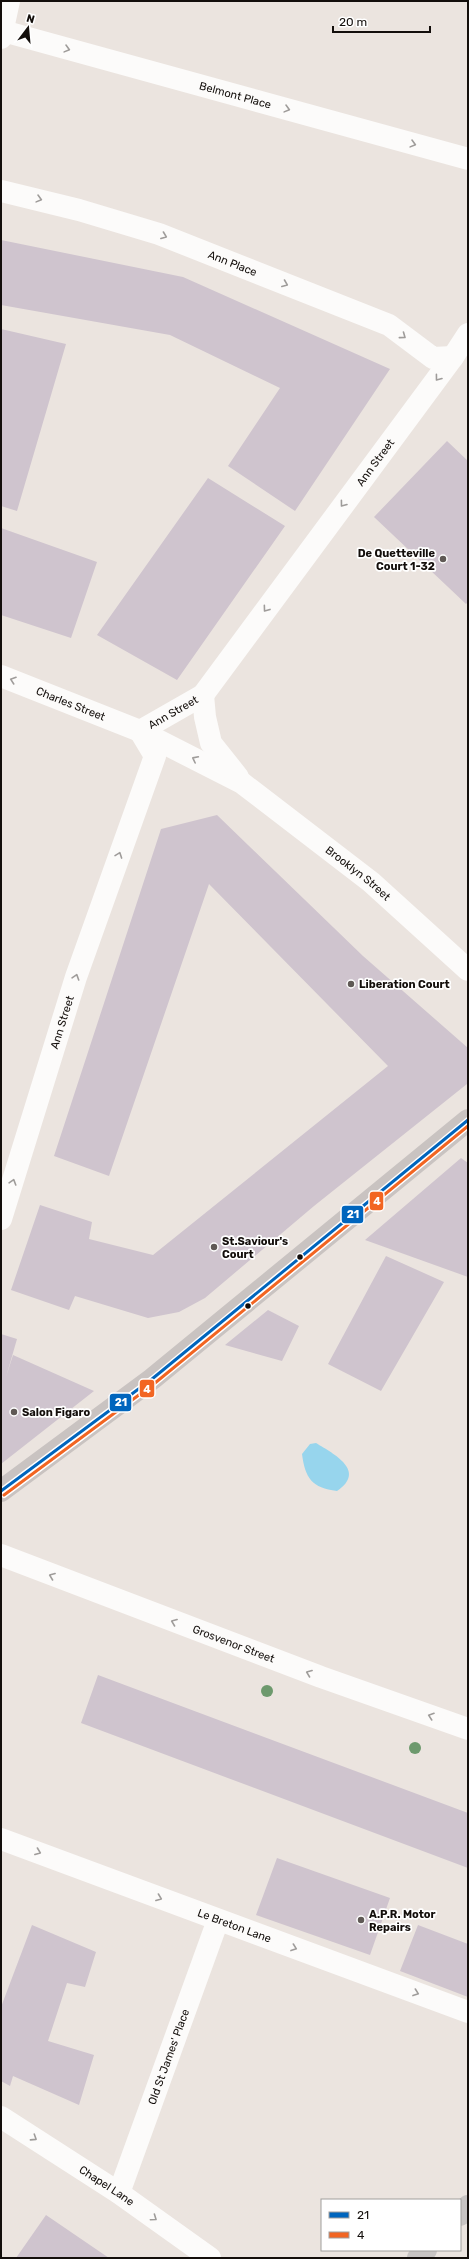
<svg xmlns="http://www.w3.org/2000/svg" width="469" height="2259" font-family="Rubik,sans-serif">
	<rect width="100%" height="100%" fill="#ebe4df"/>
	<!-- water -->
	<path fill="#97d5ed" d="M316,1443C334,1454 367,1471 337,1491C312,1488 305,1478 302,1454L310,1444Z"/>
	<!-- building -->
	<path fill="#cfc4ce" d="M1,240L183,277L390,369L295,511L228,466L280,388L170,335L1,305Z
		M1,329L66,344L17,511L1,506Z
		M447,441L468,461V602L466,604L374,517Z
		M208,478L285,526L177,680L97,635Z
		M1,528L97,562L71,638L1,615Z
		M217,815L363,956L468,1048L467,1084L314,1206L205,1298L179,1312L148,1318L75,1296L69,1310L11,1290L40,1205L92,1222L89,1239L153,1255L388,1066L209,884L109,1176L54,1156L161,829Z
		M461,1158L468,1163V1277L365,1240Z
		M386,1256L444,1282L381,1391L328,1364Z
		M268,1310L299,1326L282,1361L225,1345Z
		M1,1334L17,1339L6,1377L13,1355L94,1391L1,1464Z
		M98,1675L468,1813V1868L81,1723Z
		M277,1858L390,1898L370,1955L256,1915Z
		M32,1925L96,1952L85,1987L67,1983L48,2041L94,2055L79,2105L13,2076L10,2086L1,2081V2007Z
		M418,1925L468,1944V1997L400,1971Z
		M46,2215L109,2258H16Z"/>
	<g fill="none" stroke-linecap="round" stroke-linejoin="round">
		<!-- street -->
		<g stroke="#fcfbfa" stroke-width="22">
			<path id="s1" d="M3,31L468,159"/>
			<path d="M1,38L9,1"/>
			<path id="s2" d="M1,191L79,210L159,234L389,325L433,358L453,357"/>
			<path id="s3" d="M1,676L140,731L242,783L371,882L468,970"/>
			<path d="M203,695L205,717L211,743L238,777"/>
			<path id="s4" d="M140,731L203,695L453,357L468,334"/>
			<path id="s5" d="M1,1219L76,977L155,756L140,731"/>
			<path id="s6" d="M1,1555L321,1677L468,1729"/>
			<path id="s7" d="M1,1839L468,2012"/>
			<path id="s8" d="M1,2117L119,2193L210,2258"/>
			<path id="s9" d="M119,2193L218,1920"/>
		</g>
		<!-- secondary -->
		<path stroke="#c8c4c3" stroke-width="22" d="M460,2215L468,2206
			M418,2258L426,2250"/>
		<!-- primary -->
		<path stroke="#c9c3c1" stroke-width="22" d="M1,1491L152,1379L468,1120"/>
		<!-- bus-1 casing -->
		<g stroke="#fff" stroke-width="6">
			<path id="bus-1" d="M1,1491L152,1379L468,1120"/>
		</g>
		<!-- bus-2 casing -->
		<g stroke="#fff" stroke-width="6">
			<path id="bus-2" d="M4,1495L155,1383L468,1126"/>
		</g>
		<!-- bus-1 -->
		<use href="#bus-1" stroke="#0065bd" stroke-width="3"/>
		<!-- bus-2 -->
		<use href="#bus-2" stroke="#f26522" stroke-width="3"/>
	</g>
	<!-- trees -->
	<g fill="#6d996d">
		<circle cx="267" cy="1691" r="6"/>
		<circle cx="415" cy="1748" r="6"/>
	</g>
	<!-- one-way arrows -->
	<defs><path id="oneway-chevron" d="M-2-3.5L2.5 0L-2 3.5" fill="none" stroke-width="1.6" stroke-linecap="round" stroke-linejoin="round"/></defs>
	<g stroke="#9f9c9a">
		<use href="#oneway-chevron" transform="translate(67 49) rotate(15)"/>
		<use href="#oneway-chevron" transform="translate(287 109) rotate(15)"/>
		<use href="#oneway-chevron" transform="translate(413 144) rotate(15)"/>
		<use href="#oneway-chevron" transform="translate(39 199) rotate(15)"/>
		<use href="#oneway-chevron" transform="translate(164 236) rotate(21)"/>
		<use href="#oneway-chevron" transform="translate(285 284) rotate(22)"/>
		<use href="#oneway-chevron" transform="translate(403 336) rotate(36)"/>
		<use href="#oneway-chevron" transform="translate(438 378) rotate(127)"/>
		<use href="#oneway-chevron" transform="translate(343 504) rotate(127)"/>
		<use href="#oneway-chevron" transform="translate(266 609) rotate(126)"/>
		<use href="#oneway-chevron" transform="translate(13 680) rotate(-161)"/>
		<use href="#oneway-chevron" transform="translate(195 759) rotate(-153)"/>
		<use href="#oneway-chevron" transform="translate(119 855) rotate(-70)"/>
		<use href="#oneway-chevron" transform="translate(76 977) rotate(-72)"/>
		<use href="#oneway-chevron" transform="translate(13 1182) rotate(-73)"/>
		<use href="#oneway-chevron" transform="translate(52 1576) rotate(-159)"/>
		<use href="#oneway-chevron" transform="translate(174 1622) rotate(-159)"/>
		<use href="#oneway-chevron" transform="translate(309 1673) rotate(-159)"/>
		<use href="#oneway-chevron" transform="translate(431 1716) rotate(-161)"/>
		<use href="#oneway-chevron" transform="translate(38 1852) rotate(21)"/>
		<use href="#oneway-chevron" transform="translate(159 1898) rotate(21)"/>
		<use href="#oneway-chevron" transform="translate(294 1948) rotate(20)"/>
		<use href="#oneway-chevron" transform="translate(416 1993) rotate(20)"/>
		<use href="#oneway-chevron" transform="translate(34 2138) rotate(33)"/>
		<use href="#oneway-chevron" transform="translate(154 2218) rotate(35)"/>
	</g>
	<!-- markers -->
	<g fill="#5f5955" stroke="#fff" stroke-width="1.5">
		<circle cx="443" cy="559" r="4"/>
		<circle cx="351" cy="984" r="4"/>
		<circle cx="214" cy="1247" r="4"/>
		<circle cx="14" cy="1412" r="4"/>
		<circle cx="361" cy="1920" r="4"/>
	</g>
	<g fill="#130e0b" stroke="#fff" stroke-width="1.5">
		<circle cx="300" cy="1257" r="3.5"/>
		<circle cx="248" cy="1306" r="3.5"/>
	</g>
	<g text-anchor="middle" stroke-width="3.5" stroke-linejoin="round" paint-order="stroke">
		<!-- street labels -->
		<g font-size="11" fill="#130e0b" stroke="#fff">
			<text dy="4" stroke="none"><textPath href="#s1" startOffset="241">Belmont Place</textPath></text>
			<text dy="4" stroke="none"><textPath href="#s2" startOffset="243">Ann Place</textPath></text>
			<text dy="4" stroke="none"><textPath href="#s4" startOffset="362">Ann Street</textPath></text>
			<text dy="4" stroke="none"><textPath href="#s3" startOffset="75">Charles Street</textPath></text>
			<text dy="4" stroke="none"><textPath href="#s4" startOffset="38">Ann Street</textPath></text>
			<text dy="4" stroke="none"><textPath href="#s3" startOffset="411">Brooklyn Street</textPath></text>
			<text dy="4" stroke="none"><textPath href="#s5" startOffset="206">Ann Street</textPath></text>
			<text dy="4" stroke="none"><textPath href="#s6" startOffset="249">Grosvenor Street</textPath></text>
			<text dy="4" stroke="none"><textPath href="#s7" startOffset="249">Le Breton Lane</textPath></text>
			<text dy="4" stroke="none"><textPath href="#s9" startOffset="145">Old St James' Place</textPath></text>
			<text dy="4" stroke="none"><textPath href="#s8" startOffset="126">Chapel Lane</textPath></text>
		</g>
		<!-- poi labels -->
		<g font-size="11" font-weight="bold" fill="#130e0b" stroke="#fff" text-anchor="start">
			<text x="435" y="557" text-anchor="end">De Quetteville<tspan x="435" dy="13">Court 1-32</tspan></text>
			<text x="359" y="988">Liberation Court</text>
			<text x="222" y="1245">St.Saviour's<tspan x="222" dy="13">Court</tspan></text>
			<text x="22" y="1416">Salon Figaro</text>
			<text x="369" y="1918">A.P.R. Motor<tspan x="369" dy="13">Repairs</tspan></text>
		</g>
	</g>
	<g stroke="#fff" stroke-width="1.5">
		<rect x="369" y="1191" width="15" height="20" rx="4" fill="#f26522"/>
		<rect x="341" y="1205" width="23" height="19" rx="4" fill="#0065bd"/>
		<rect x="139" y="1379" width="16" height="19" rx="4" fill="#f26522"/>
		<rect x="109" y="1393" width="23" height="19" rx="4" fill="#0065bd"/>
	</g>
	<g font-size="11" text-anchor="middle" font-weight="bold" fill="#fff">
		<text x="377" y="1205">4</text>
		<text x="353" y="1218">21</text>
		<text x="147" y="1393">4</text>
		<text x="121" y="1406">21</text>
	</g>
	<!-- border -->
	<rect width="469" height="2259" fill="none" stroke="#130e0b" stroke-width="4"/>
	<!-- legend -->
	<rect x="321" y="2199" width="140" height="52" fill="#ffffff" stroke="#a19f9d"/>
	<rect x="329" y="2212" width="20" height="6" fill="#0065bd" stroke="#a19f9d"/>
	<text x="357" y="2219" font-size="12" fill="#130e0b">21</text>
	<rect x="329" y="2232" width="20" height="6" fill="#f26522" stroke="#a19f9d"/>
	<text x="357" y="2239" font-size="12" fill="#130e0b">4</text>
	<!-- north arrow -->
	<g transform="translate(28 28) rotate(16)" stroke="#ffffff" stroke-width="3" paint-order="stroke">
	<path d="M0-3L7 15L0 10L-7 15Z" fill="#130e0b"/>
	<text y="-6" font-size="11" font-weight="bold" text-anchor="middle" fill="#130e0b">N</text>
	</g>
	<!-- scale -->
	<path d="M333 26v6h97v-6" fill="none" stroke="#130e0b" stroke-width="2"/>
	<text x="339" y="26" font-size="12" fill="#130e0b" stroke="#ffffff" stroke-width="3" paint-order="stroke">20 m</text>
</svg>
